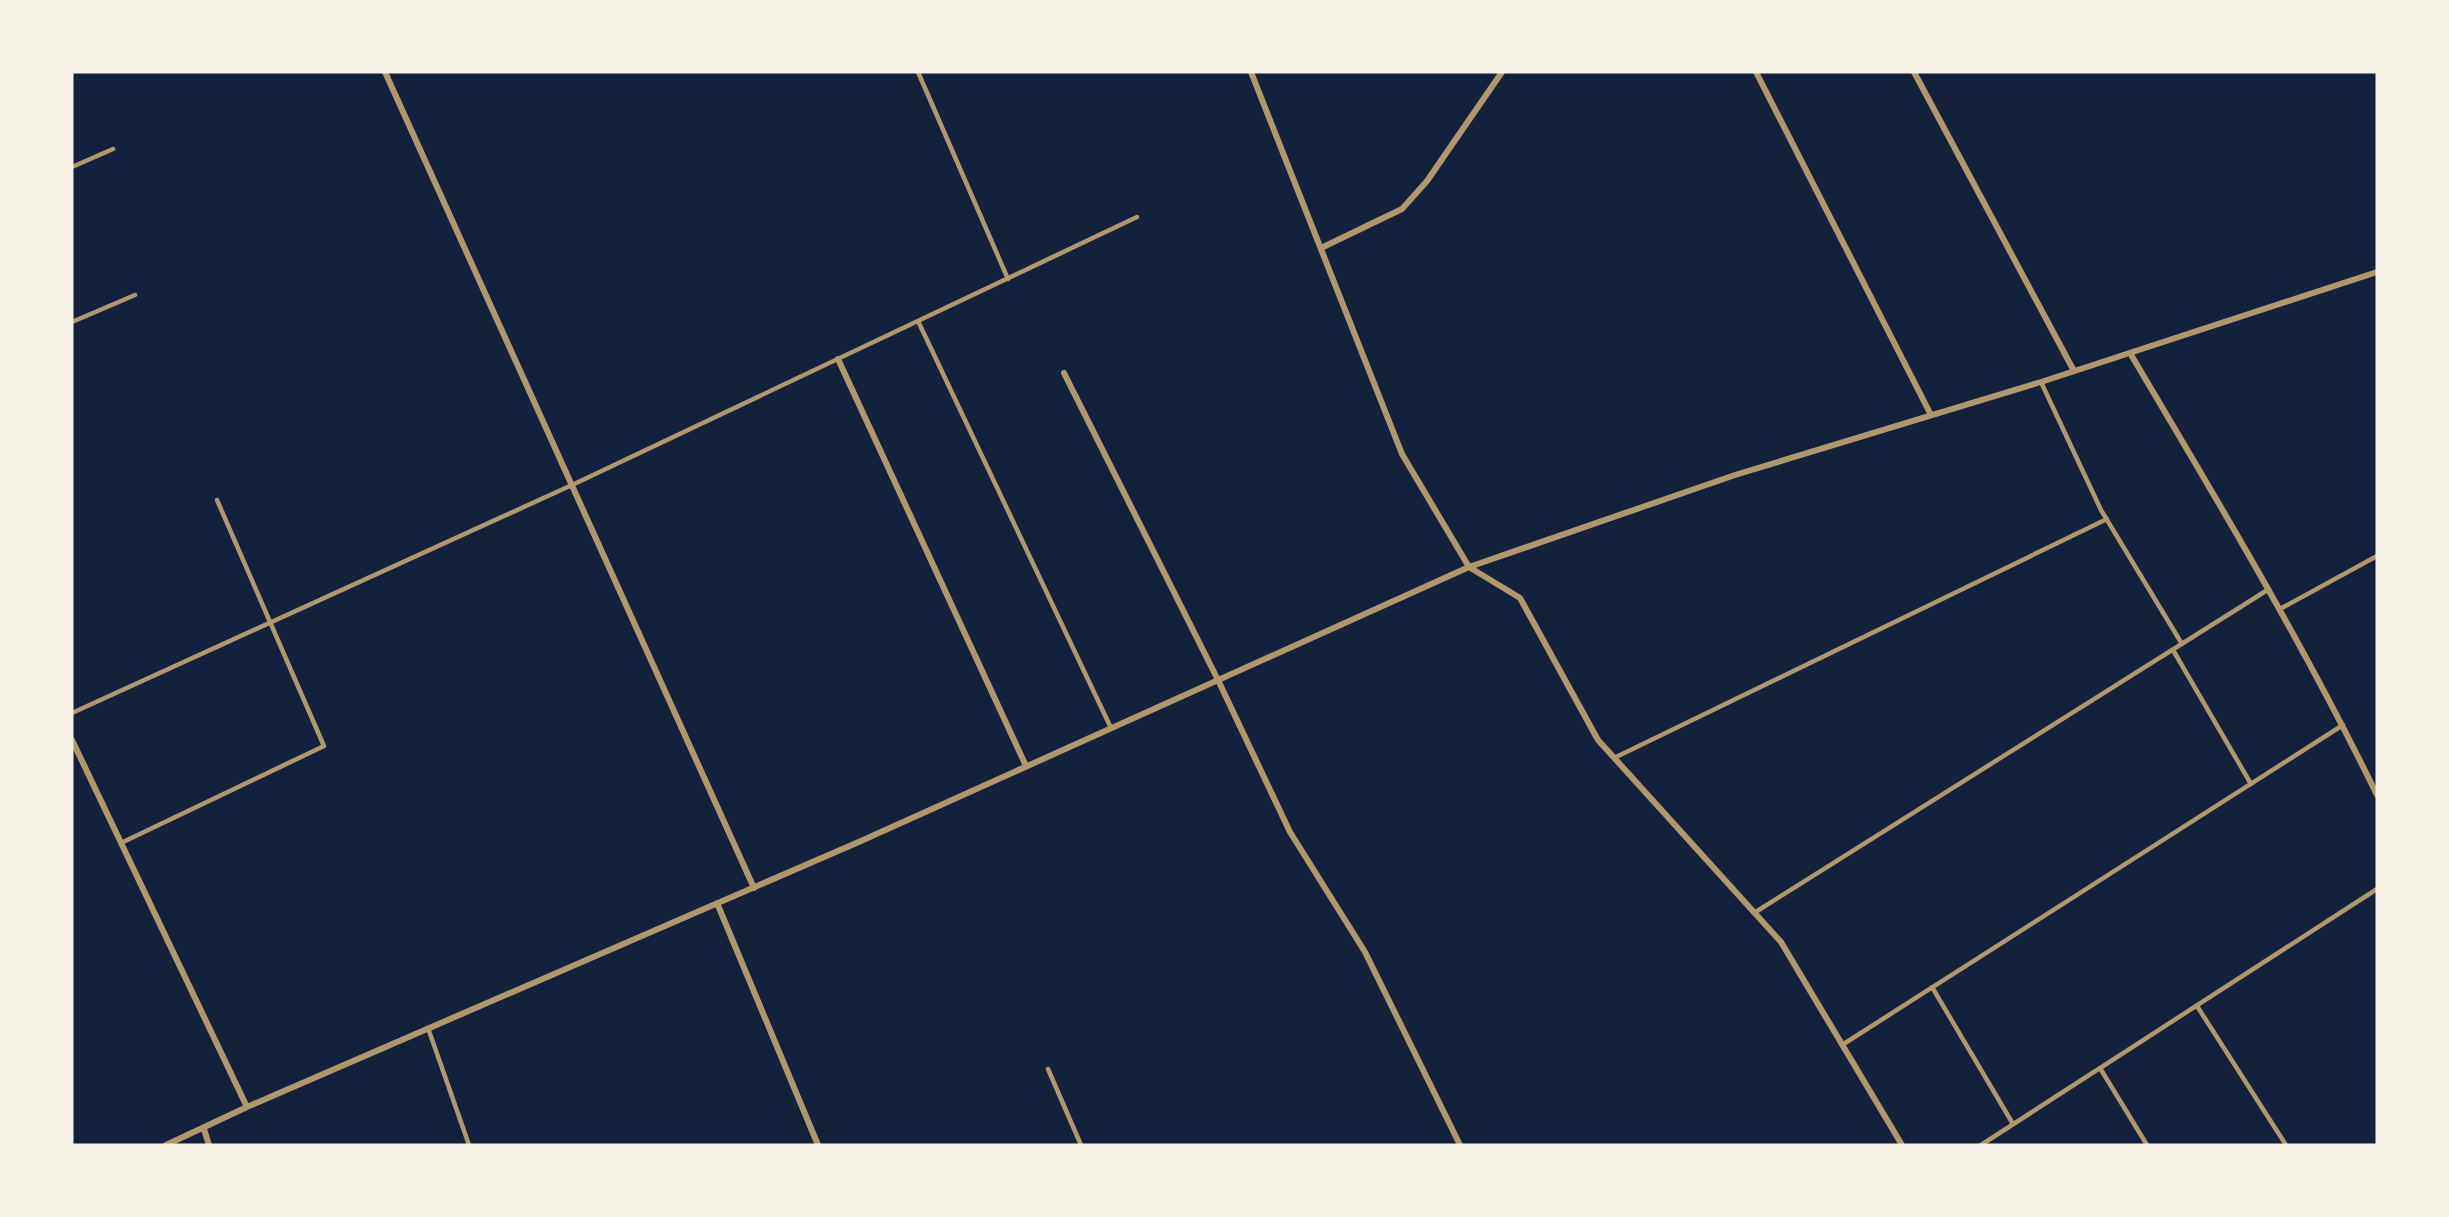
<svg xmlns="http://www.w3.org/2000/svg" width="2449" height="1217" font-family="Roboto,sans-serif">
	<rect width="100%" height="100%" fill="#14213d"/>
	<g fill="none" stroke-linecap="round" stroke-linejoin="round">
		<!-- service -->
		<path stroke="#b1986c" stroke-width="4.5" d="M918,72L1008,279
			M72,167L113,149
			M918,321L1111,728
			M72,322L135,295
			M2041,382L2101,510L2182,644
			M2280,609L2377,556
			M2173,650L2251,784
			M72,713L572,485L1137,217
			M1614,758L2107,519
			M121,843L324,746L217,500
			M1754,913L2269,589
			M1932,987L2013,1124
			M2197,1006L2286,1145
			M428,1028L469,1145
			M1842,1045L2343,725
			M2100,1068L2147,1145
			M1048,1069L1081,1145
			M1981,1145L2377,889"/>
		<!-- minor -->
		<path stroke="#b1986c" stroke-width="6" d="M385,72L754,888
			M1251,72L1402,454L1469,567L1520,598L1598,740L1781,942L1902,1145
			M1756,72L1931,415
			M1914,72L2074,371
			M1321,248L1402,209L1427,181L1502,72
			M2130,353C2216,498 2303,643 2377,795
			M838,359L1026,766
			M1064,373L1218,680L1290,832L1365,952L1460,1145
			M72,740L247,1107
			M717,903L818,1145
			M204,1129L209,1145
			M166,1145L247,1107L861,841L1469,567L1735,475L2041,382L2377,272"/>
	</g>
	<!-- border -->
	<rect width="2449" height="1217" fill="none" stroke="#f6f1e7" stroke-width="147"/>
</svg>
